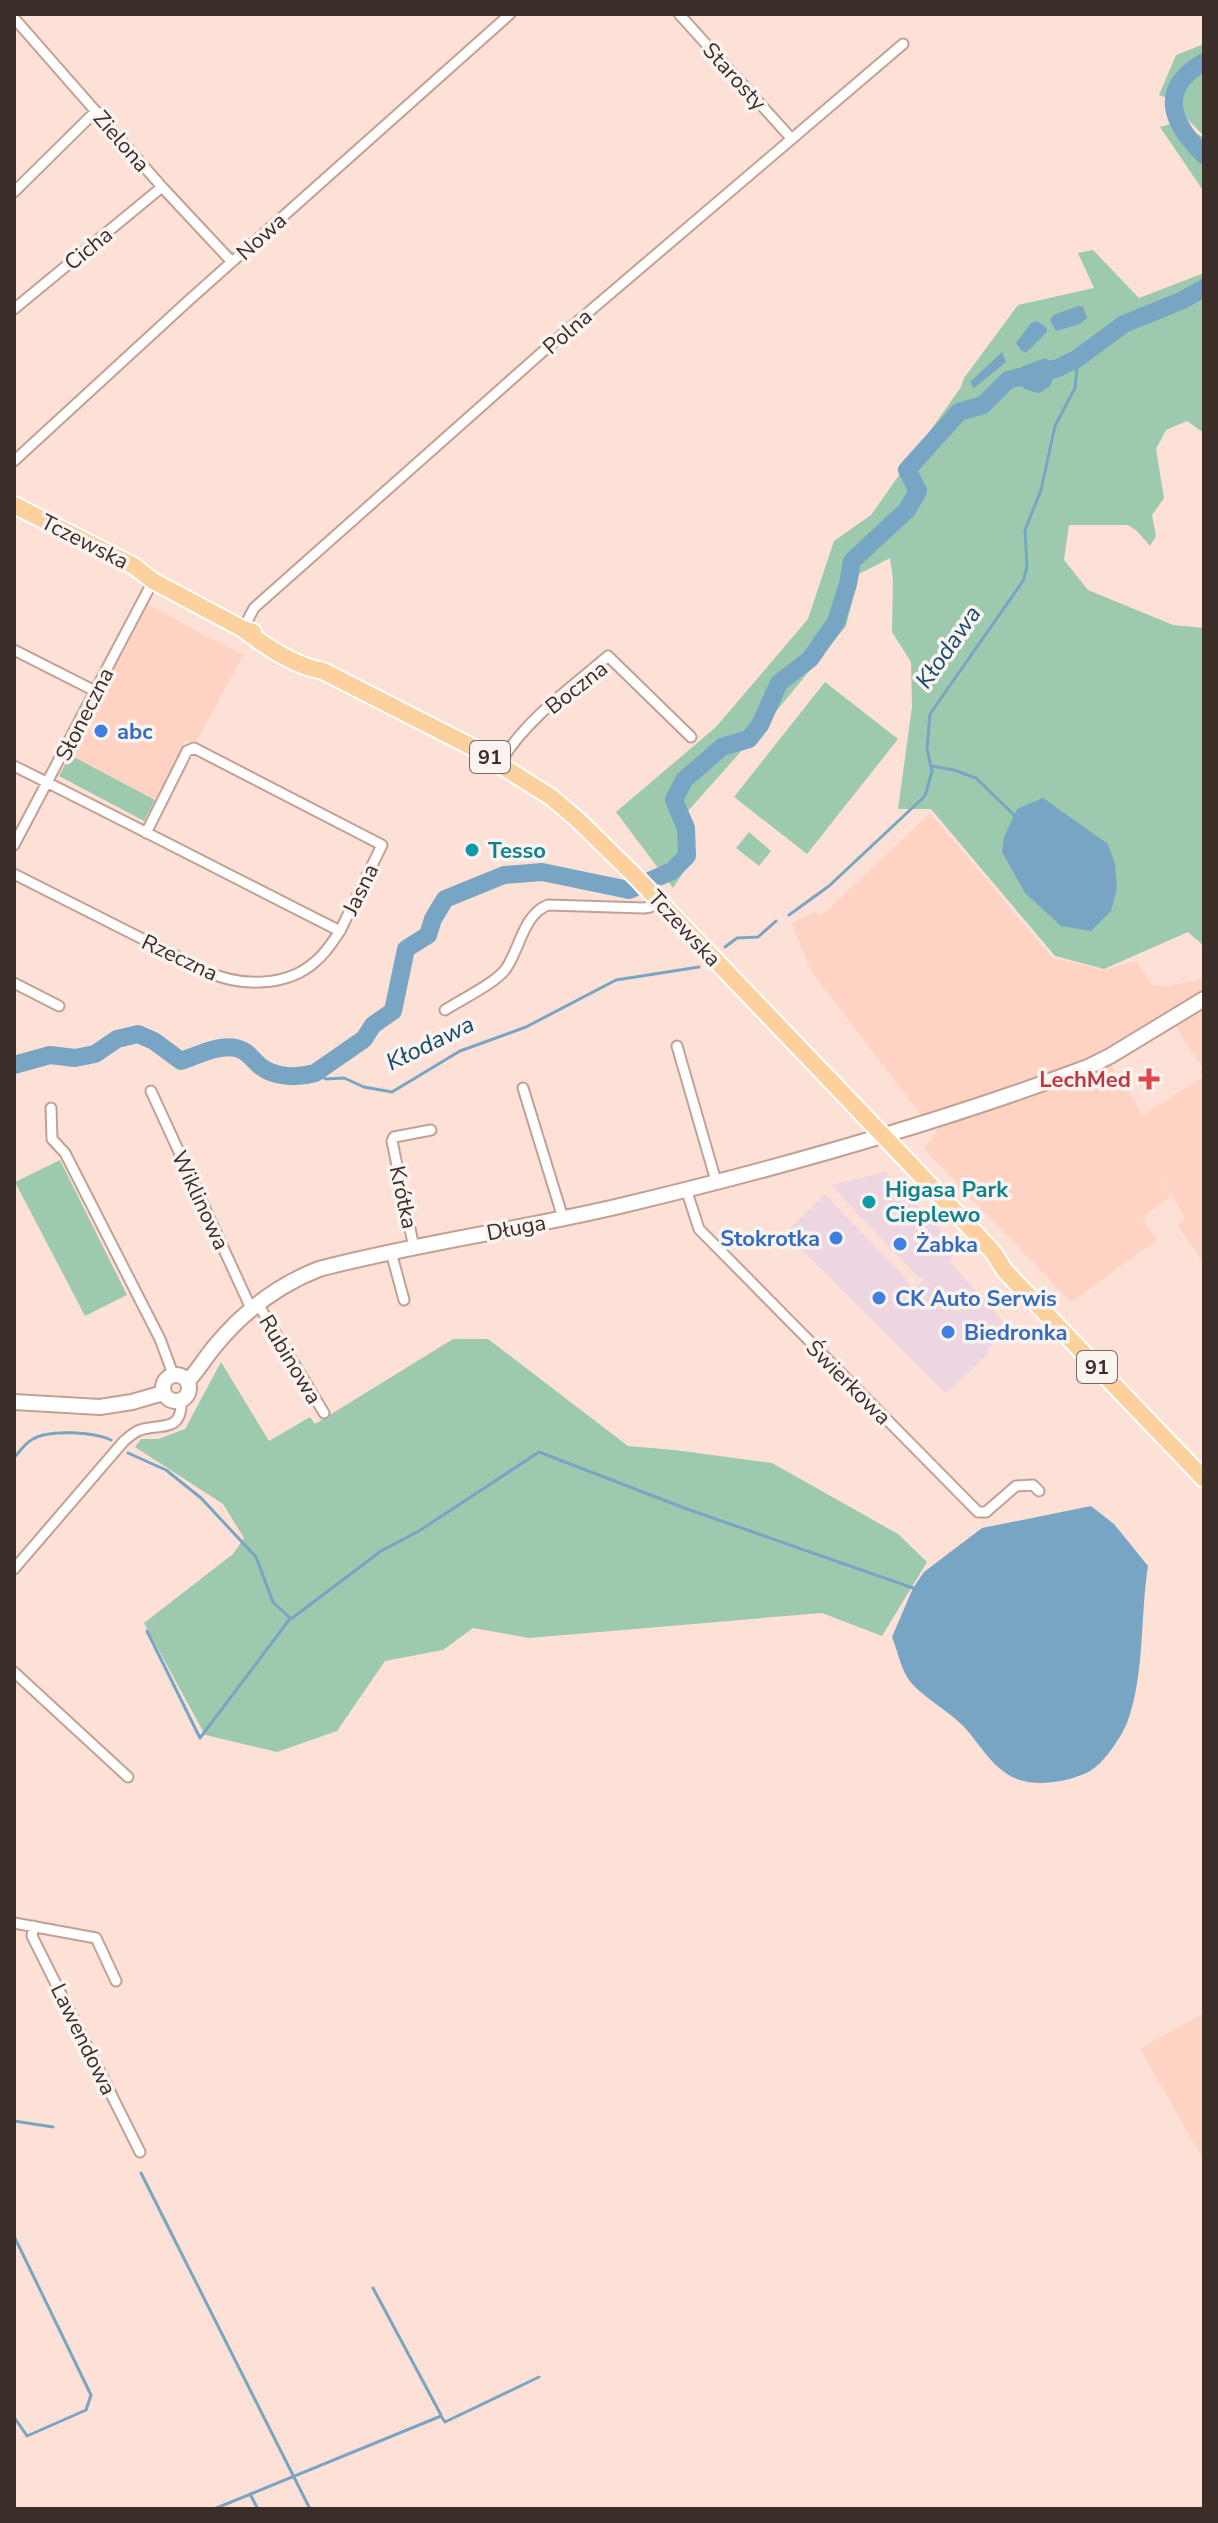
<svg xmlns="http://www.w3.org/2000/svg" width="1218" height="2523" font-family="'Nunito Sans',sans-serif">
	<rect width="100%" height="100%" fill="#fde1d6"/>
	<!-- commercial -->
	<path fill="#edd6e2" d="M885,1172L959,1250L949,1261L1010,1329L987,1350L989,1353L946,1393L785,1233L825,1194L907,1280L913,1291L925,1278H919L831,1185Z"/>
	<!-- built -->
	<path fill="#fed3c3" d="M148,605L243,655L195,744L186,740L155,800L69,755Z
		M930,813L1052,958L1103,970L1136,961L1152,985L1170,986L1204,978V989L1086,1059L921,1115L811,971L792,924L815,911L821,916Z
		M1204,1010V1070L1176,1027Z
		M1111,1065L1143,1115L1204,1076V1264L1177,1225L1185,1218L1176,1201L1157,1172L1171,1196L1142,1218L1157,1240L1071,1302L924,1149L941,1125L1017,1101Z
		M1204,2013V2161L1140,2049Z"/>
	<!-- green -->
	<path fill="#9dcaae" d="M1204,44V136L1186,118L1181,103L1159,95L1176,55Z
		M1184,120L1194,132L1204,138V192L1160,127Z
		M1093,250L1139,298L1204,273V433L1187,421L1166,430L1156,449L1164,498L1152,515L1156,536L1150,546L1137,531L1128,525H1069L1064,560L1088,590L1173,625L1204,628V946L1188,932L1104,969L1055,956L931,809H898L912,707L911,662L892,632L893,580L890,558L859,574L846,626L770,719L679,821L696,853L673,888L616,812L716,727L808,619L834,541L871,515L961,387L964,378L1018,305L1094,288L1078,253Z
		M825,682L898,739L807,854L734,797Z
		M70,755L155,800L144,821L59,776Z
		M749,832L771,851L759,866L736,848Z
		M60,1160L127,1295L85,1316L15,1182Z
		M453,1339H488L628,1446L675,1450L772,1463L898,1534L927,1562L882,1636L822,1613L529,1638L473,1628L443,1650L385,1661L337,1731L277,1752L205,1735L144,1623L233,1554L244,1538L223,1504L135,1447L141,1439H158L185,1429L221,1362L269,1441L310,1417L315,1424Z"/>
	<!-- water -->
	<path fill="#78a5c4" d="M1078,306L1083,307L1087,318L1080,324L1056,331L1050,320L1053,315Z
		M1037,321L1047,328V332L1026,353L1021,350L1016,343L1031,323Z
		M1002,352L1006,362L974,388L970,382Z
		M1045,358L1050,361L1053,378L1050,386L1039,393L1027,390L1015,382L1021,367Z
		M1043,798L1108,844L1115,864L1117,888L1111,911L1091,931L1061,926L1025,893L1002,852L1004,837L1017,809Z
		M1091,1506L1114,1524L1148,1566C1140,1616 1145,1675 1127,1723C1120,1739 1104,1763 1090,1771C1068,1783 1029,1789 1007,1774C988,1761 981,1746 966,1729C951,1712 917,1694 907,1677C900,1665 897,1649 892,1637L913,1588L924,1572L982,1528Z"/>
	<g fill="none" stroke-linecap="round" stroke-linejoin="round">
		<!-- stream -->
		<path stroke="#78a5c4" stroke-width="3" d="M931,766L954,770L976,778L1014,815
			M789,915L829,886L925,796L932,771L927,749L930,714L1023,581L1027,567L1025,530L1041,490L1055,426L1075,388L1078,358
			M725,947L737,938L758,937L776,921
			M315,1073L326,1079L344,1078L364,1087L392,1092L460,1051L526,1027L616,980L699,967
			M128,1453L166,1470L201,1498L256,1557L273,1602L291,1619L381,1551L419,1531L539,1452L687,1509L913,1588
			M14,1458C20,1451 25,1443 33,1439C49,1429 94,1432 111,1440
			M147,1631L200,1738L289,1620
			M14,2121L53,2127
			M141,2173L310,2509
			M14,2236L91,2395L86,2410L27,2436L14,2417
			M373,2288L441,2415
			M250,2494L258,2509
			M214,2509L441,2416L445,2422L539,2377"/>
		<!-- river -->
		<path stroke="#78a5c4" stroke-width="18" d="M1204,62C1157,89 1171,123 1204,155
			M14,1065L50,1055L75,1058L95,1054L117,1039L138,1034L154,1041L181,1061C197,1056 218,1044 236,1048C247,1050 252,1059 260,1066C275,1078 298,1078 315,1073L364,1039L373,1025L393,1011L406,949L428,935L433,919L445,899L504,875L542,872L629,890L672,871L687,856L686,828L674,800L684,780L722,747L749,739L760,725L779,683L810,659L836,622L848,584L852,561L907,510L918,491L907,470L959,412L983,405L1008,380L1058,368L1078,358L1124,324L1183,300L1204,288"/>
		<!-- street casing -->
		<g stroke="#c2a194" stroke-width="13">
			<path id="street" d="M679,14L791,138
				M14,18L162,187L232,262
				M14,192L96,111
				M14,309L162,187
				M14,461L187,302L510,14
				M243,629L254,608L557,339L903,44
				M14,650L95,691
				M500,763C525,720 570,689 608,656L691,737
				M14,766C123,820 231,876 340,931L382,845L194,748L187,751L146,833
				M14,845L153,581
				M14,874L208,972C241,987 288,987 316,961C326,953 333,941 340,931
				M14,983L59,1006
				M445,1010C462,999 498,982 507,967C520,947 524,914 548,905L644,908L650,907L658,900
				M677,1046L716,1181
				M523,1088L563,1218
				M151,1091L249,1304L254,1308
				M51,1108L52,1139L65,1153L160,1339L173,1374
				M686,1189L699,1229L978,1512H986L1016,1486L1033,1485L1039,1491
				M414,1248L392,1141L394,1137L431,1130
				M391,1252L404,1300
				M258,1304L324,1413
				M14,1569L124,1441C129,1437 134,1432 140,1430C159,1423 183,1434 181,1400
				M14,1672L128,1777
				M14,1923L96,1938L116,1981
				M34,1926L32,1936L140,2152"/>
		</g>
		<!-- secondary casing -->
		<g stroke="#c2a194" stroke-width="18">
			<path id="secondary" d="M163 1388a13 13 0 1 1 26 0a13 13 0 1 1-26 0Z
				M188,1381C198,1370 205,1358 215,1346C242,1313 278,1285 319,1269C421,1242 526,1229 628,1204C783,1167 938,1123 1088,1067L1110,1056L1204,999
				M14,1402L100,1407L132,1402L163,1393"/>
		</g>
		<!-- primary casing -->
		<g stroke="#fff" stroke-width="20">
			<path id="primary" d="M14,505L134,566L153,581L243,629L253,632
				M243,629C266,647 294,666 323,671L470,746L551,797L578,820L635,876L913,1167L993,1252L1005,1271L1204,1479"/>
		</g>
		<!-- street -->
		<use href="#street" stroke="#fff" stroke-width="9"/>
		<!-- secondary -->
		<use href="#secondary" stroke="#fff" stroke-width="14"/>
		<!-- primary -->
		<use href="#primary" stroke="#fcd19e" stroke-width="16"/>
	</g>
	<!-- markers -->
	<g fill="#3f7fe0" stroke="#faf3f0" stroke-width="3">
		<circle cx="101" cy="731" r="8"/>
		<circle cx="836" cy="1238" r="8"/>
		<circle cx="900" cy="1244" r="8"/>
		<circle cx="879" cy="1298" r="8"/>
		<circle cx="948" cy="1332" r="8"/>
	</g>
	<g fill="#0f9aa8" stroke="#faf3f0" stroke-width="3">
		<circle cx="472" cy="850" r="8"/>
		<circle cx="869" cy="1202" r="8"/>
	</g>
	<path fill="#e0444e" stroke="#faf3f0" stroke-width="3" d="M1145 1067h8v8h8v8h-8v8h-8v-8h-8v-8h8z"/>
	<g text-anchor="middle" stroke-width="7" stroke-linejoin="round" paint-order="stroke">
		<!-- shield labels -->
		<g fill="#faf3f0" stroke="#746965" stroke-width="2">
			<rect x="470" y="741" width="40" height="32" rx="6"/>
			<rect x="1077" y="1351" width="40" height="32" rx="6"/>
		</g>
		<g font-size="20" font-weight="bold" fill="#3b2e29">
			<text x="490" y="764">91</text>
			<text x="1097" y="1374">91</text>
		</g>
		<!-- street labels -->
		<g font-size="22" fill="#3b2e29" stroke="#faf3f0">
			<text transform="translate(735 76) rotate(48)" y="8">Starosty</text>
			<text transform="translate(122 141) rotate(49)" y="8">Zielona</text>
			<text transform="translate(261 236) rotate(-42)" y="8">Nowa</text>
			<text transform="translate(88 248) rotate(-39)" y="8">Cicha</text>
			<text transform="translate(567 331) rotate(-41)" y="8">Polna</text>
			<text transform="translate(85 541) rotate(27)" y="8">Tczewska</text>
			<text transform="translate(576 687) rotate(-38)" y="8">Boczna</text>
			<text transform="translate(84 714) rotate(-63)" y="8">Słoneczna</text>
			<text transform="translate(360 889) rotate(-64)" y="8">Jasna</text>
			<text transform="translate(685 928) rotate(47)" y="8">Tczewska</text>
			<text transform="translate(180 957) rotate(25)" y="8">Rzeczna</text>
			<text transform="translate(404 1197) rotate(78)" y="8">Krótka</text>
			<text transform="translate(201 1200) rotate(65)" y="8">Wiklinowa</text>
			<text transform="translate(516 1227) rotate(-11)" y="8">Długa</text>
			<text transform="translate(291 1359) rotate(59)" y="8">Rubinowa</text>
			<text transform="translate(849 1382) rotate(45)" y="8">Świerkowa</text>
			<text transform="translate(84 2039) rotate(64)" y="8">Lawendowa</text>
		</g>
		<!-- shop labels -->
		<g font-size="22" font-weight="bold" fill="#366cbe" stroke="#faf3f0" text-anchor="start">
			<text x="117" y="739">abc</text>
			<text x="820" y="1246" text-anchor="end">Stokrotka</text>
			<text x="916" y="1252">Żabka</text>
			<text x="895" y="1306">CK Auto Serwis</text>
			<text x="964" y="1340">Biedronka</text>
		</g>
		<!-- culture labels -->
		<g font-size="22" font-weight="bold" fill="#0d838f" stroke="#faf3f0" text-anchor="start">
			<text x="488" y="858">Tesso</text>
			<text x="885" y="1197">Higasa Park<tspan x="885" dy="25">Cieplewo</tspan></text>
		</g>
		<!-- health labels -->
		<g font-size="22" font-weight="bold" fill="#be3a42" stroke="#faf3f0" text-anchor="end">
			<text x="1131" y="1087">LechMed</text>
		</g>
		<!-- water labels -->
		<g font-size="24" font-style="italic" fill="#134a6a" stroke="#faf3f0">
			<text transform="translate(948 647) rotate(-55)" y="8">Kłodawa</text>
			<text transform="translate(430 1043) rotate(-26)" y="8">Kłodawa</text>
		</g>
	</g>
	<!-- border -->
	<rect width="1218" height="2523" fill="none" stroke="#3b2e29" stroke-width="32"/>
</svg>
